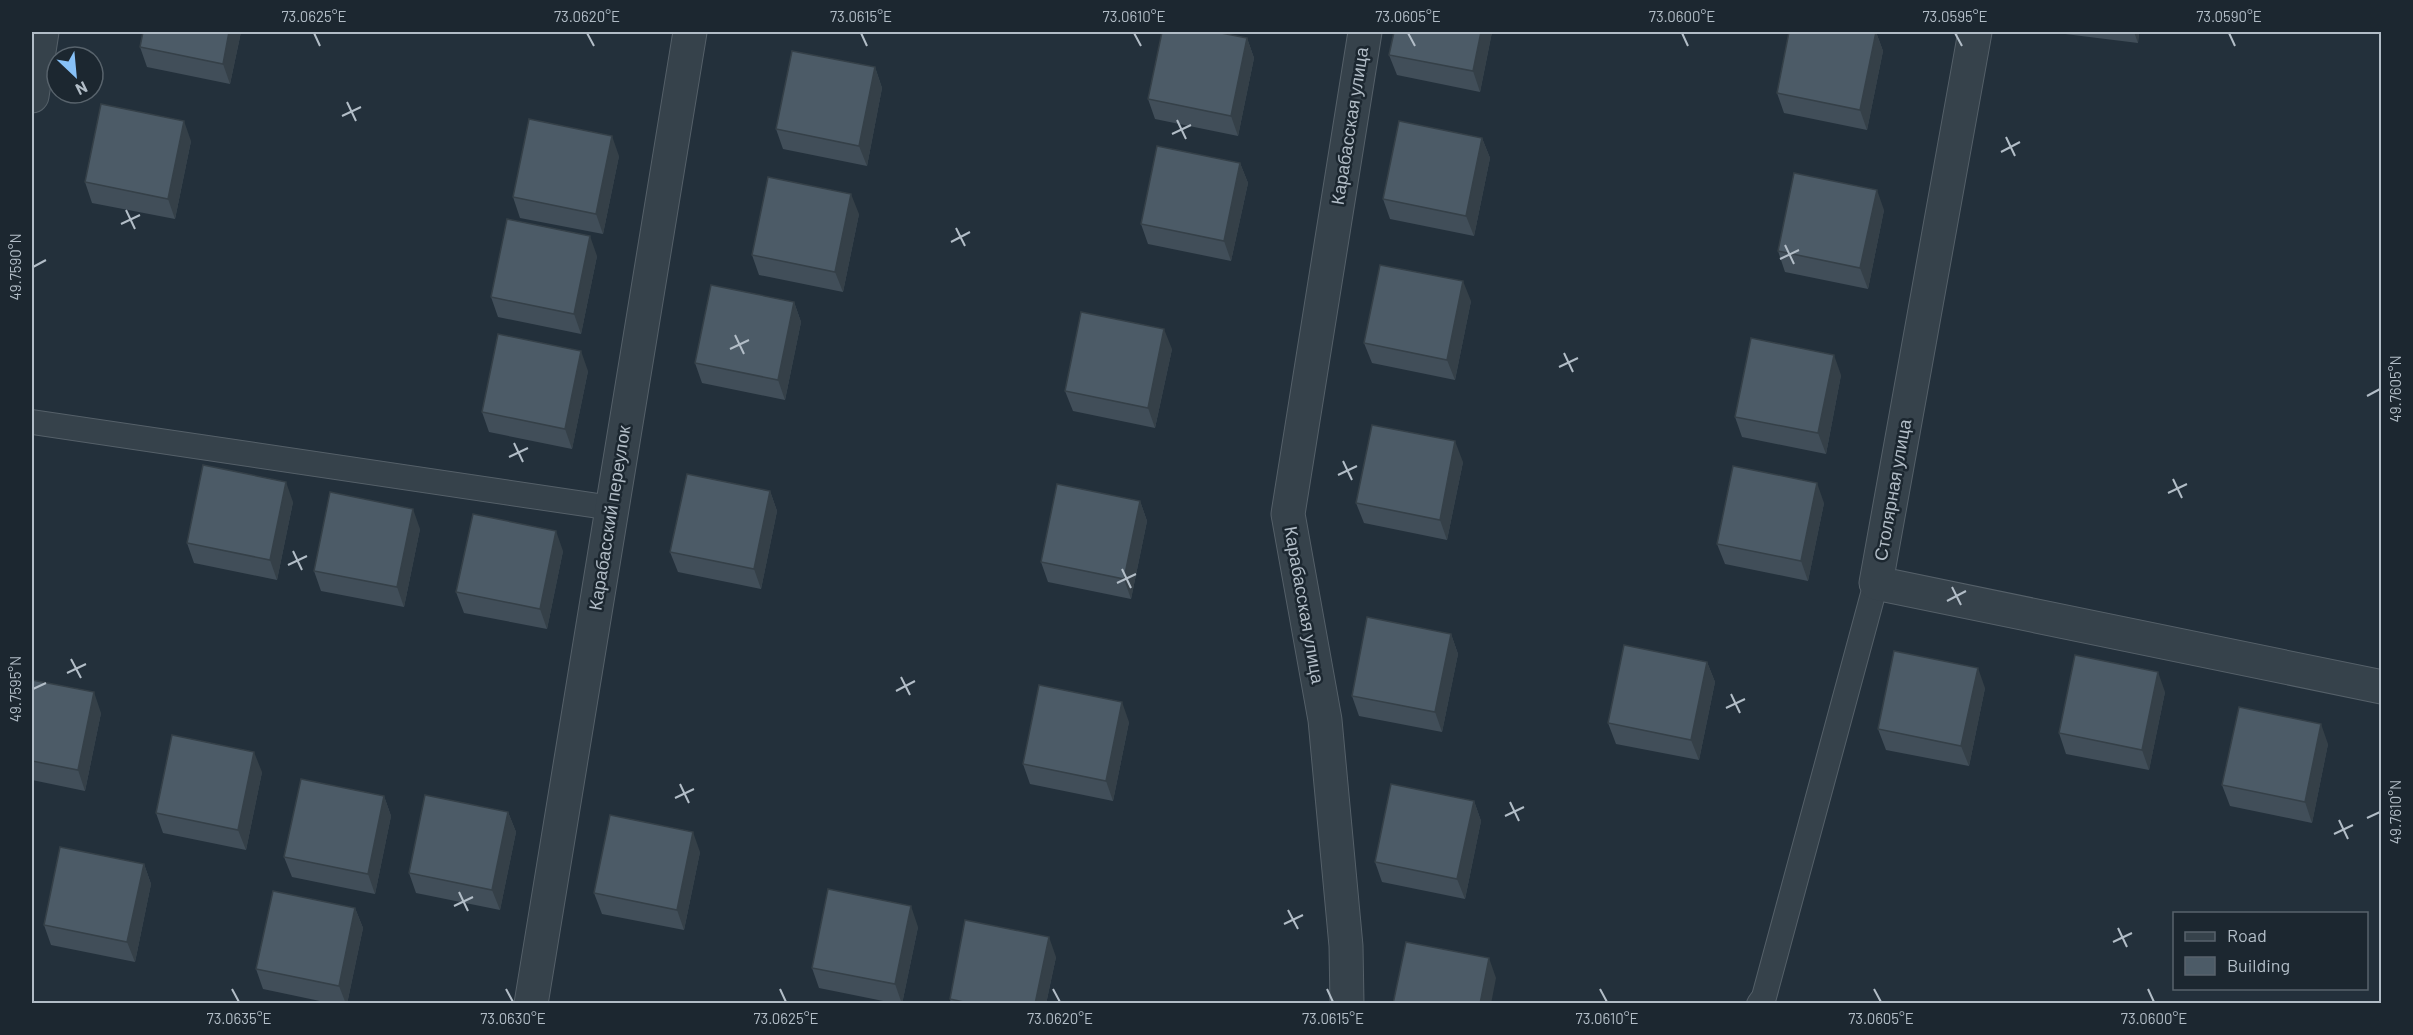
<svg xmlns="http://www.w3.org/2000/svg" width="2413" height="1035" font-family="Barlow,sans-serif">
	<rect width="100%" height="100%" fill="#23303b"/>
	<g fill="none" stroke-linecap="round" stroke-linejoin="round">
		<!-- lane casing -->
		<g stroke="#556069" stroke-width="26">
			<path id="lane" d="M32,422L612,508
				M1759,1004L1764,997L1876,583"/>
		</g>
		<!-- street casing -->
		<g stroke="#556069" stroke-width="35">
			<path id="street" d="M1975,32L1876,583L2382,687
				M32,96L42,32
				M531,1004L690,32
				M1347,1004L1346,946L1325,720L1288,514L1365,32"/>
		</g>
		<!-- lane -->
		<use href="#lane" stroke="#36424b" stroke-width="24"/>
		<!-- street -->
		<use href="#street" stroke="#36424b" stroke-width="33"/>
	</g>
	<!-- wall -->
	<path fill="#414e59" d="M241,32L230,84L147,67L140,47Z
		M1394,32H1492L1480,92L1397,75L1389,55Z
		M1876,32L1883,51L1867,130L1784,113L1777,93Z
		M2056,32H2139L2138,43L2057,33Z
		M1247,38L1254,58L1238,136L1155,119L1148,99Z
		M875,67L882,88L867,166L783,149L776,129Z
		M1482,138L1490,158L1474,236L1390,219L1383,199Z
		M191,141L175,219L92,203L85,182Z
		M619,156L603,234L520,218L513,197Z
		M1240,163L1248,183L1231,261L1148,244L1141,224Z
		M1884,210L1868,289L1785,272L1778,251Z
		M859,214L843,292L759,275L752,255Z
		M597,256L581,334L498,317L491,297Z
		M1471,301L1455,380L1372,363L1364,343Z
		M794,302L801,322L785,400L702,383L695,363Z
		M1172,349L1155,428L1073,411L1065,391Z
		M588,371L572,449L489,432L482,412Z
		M1841,375L1826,454L1742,437L1735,417Z
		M1463,462L1447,540L1364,523L1356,503Z
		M770,491L777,511L761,589L678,572L670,552Z
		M1140,501L1147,521L1131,599L1048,582L1041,562Z
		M293,502L277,580L194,563L187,543Z
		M1824,503L1808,581L1725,564L1717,544Z
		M420,529L404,607L321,591L314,571Z
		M563,551L547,629L464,613L456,592Z
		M1451,634L1458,654L1442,732L1359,716L1352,696Z
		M1707,662L1715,682L1699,760L1616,744L1608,723Z
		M32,680L101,713L85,791L32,780Z
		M1985,688L1969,766L1886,750L1878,729Z
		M2165,692L2149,770L2066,754L2059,733Z
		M1129,722L1113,801L1030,784L1023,764Z
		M2328,744L2312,823L2230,806L2222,785Z
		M262,772L246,850L163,833L156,813Z
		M384,796L391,816L375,894L292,877L284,857Z
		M1474,801L1481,821L1465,899L1382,882L1375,862Z
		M508,812L516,832L500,910L416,893L409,873Z
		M700,852L684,930L602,914L594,893Z
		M144,864L151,884L135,962L51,945L44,925Z
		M355,908L363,928L347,1004H334L263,989L256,969Z
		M918,927L902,1004H898L819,988L812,968Z
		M1056,957L1046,1004H951L950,999Z"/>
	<!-- shaded-wall -->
	<path fill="#354048" d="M229,32H241L230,84L223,64Z
		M1481,32H1492L1480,92L1473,71Z
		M1876,32L1883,51L1867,130L1860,110Z
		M2134,32H2139L2138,43Z
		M1247,38L1254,58L1238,136L1231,116Z
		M875,67L882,88L867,166L859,146Z
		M184,121L191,141L175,219L168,199Z
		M612,136L619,156L603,234L596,214Z
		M1482,138L1490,158L1474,236L1466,216Z
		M1240,163L1248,183L1231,261L1224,241Z
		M1877,190L1884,210L1868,289L1860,268Z
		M851,194L859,214L843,292L835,272Z
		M590,236L597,256L581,334L574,314Z
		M1463,281L1471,301L1455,380L1447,360Z
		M794,302L801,322L785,400L778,380Z
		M1164,329L1172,349L1155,428L1148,408Z
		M581,351L588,371L572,449L565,429Z
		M1834,355L1841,375L1826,454L1818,433Z
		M1455,441L1463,462L1447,540L1440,520Z
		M286,482L293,502L277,580L270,560Z
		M1817,483L1824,503L1808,581L1801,561Z
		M770,491L777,511L761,589L754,569Z
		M1140,501L1147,521L1131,599L1124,579Z
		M413,509L420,529L404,607L397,587Z
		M556,531L563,551L547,629L540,609Z
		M1451,634L1458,654L1442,732L1435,712Z
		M1707,662L1715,682L1699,760L1691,740Z
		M1978,668L1985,688L1969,766L1961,746Z
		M2158,672L2165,692L2149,770L2142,750Z
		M94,692L101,713L85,791L78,770Z
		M1122,702L1129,722L1113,801L1106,781Z
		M2321,724L2328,744L2312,823L2305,802Z
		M254,752L262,772L246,850L238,830Z
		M384,796L391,816L375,894L368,874Z
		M1474,801L1481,821L1465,899L1457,879Z
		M508,812L516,832L500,910L492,890Z
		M693,832L700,852L684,930L677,910Z
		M144,864L151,884L135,962L127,942Z
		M911,906L918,927L902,1004L895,984Z
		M355,908L363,928L347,1004H346L339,986Z
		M1049,937L1056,957L1046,1004H1035Z
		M1489,958L1496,978L1491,1004H1480Z"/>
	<!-- building -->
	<path fill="#4c5b67" stroke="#354048" stroke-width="1.5" d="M143,32H229L223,64L140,47Z
		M1162,32H1216L1247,38L1231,116L1148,99Z
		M1394,32H1481L1473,71L1389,55Z
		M1789,32H1876L1860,110L1777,93Z
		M792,51L875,67L859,146L776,129Z
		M101,104L184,121L168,199L85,182Z
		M529,119L612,136L596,214L513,197Z
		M1399,121L1482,138L1466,216L1383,199Z
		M1157,146L1240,163L1224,241L1141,224Z
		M1794,173L1877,190L1860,268L1778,251Z
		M768,177L851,194L835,272L752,255Z
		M507,219L590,236L574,314L491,297Z
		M1380,265L1463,281L1447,360L1364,343Z
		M711,285L794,302L778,380L695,363Z
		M1081,312L1164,329L1148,408L1065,391Z
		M498,334L581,351L565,429L482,412Z
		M1751,338L1834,355L1818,433L1735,417Z
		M1372,425L1455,441L1440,520L1356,503Z
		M203,465L286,482L270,560L187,543Z
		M1733,466L1817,483L1801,561L1717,544Z
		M687,474L770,491L754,569L670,552Z
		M1057,484L1140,501L1124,579L1041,562Z
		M330,492L413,509L397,587L314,571Z
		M473,514L556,531L540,609L456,592Z
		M1367,617L1451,634L1435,712L1352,696Z
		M1624,645L1707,662L1691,740L1608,723Z
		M1894,651L1978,668L1961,746L1878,729Z
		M2075,655L2158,672L2142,750L2059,733Z
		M32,680L94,692L78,770L32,761Z
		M1039,685L1122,702L1106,781L1023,764Z
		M2239,707L2321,724L2305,802L2222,785Z
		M172,735L254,752L238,830L156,813Z
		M301,779L384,796L368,874L284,857Z
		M1391,784L1474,801L1457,879L1375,862Z
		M425,795L508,812L492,890L409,873Z
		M610,815L693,832L677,910L594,893Z
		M60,847L144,864L127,942L44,925Z
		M828,889L911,906L895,984L812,968Z
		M273,891L355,908L339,986L256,969Z
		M965,920L1049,937L1035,1004H973L950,999Z
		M1406,942L1489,958L1480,1004H1393Z"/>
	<!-- ticks -->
	<path fill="none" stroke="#b2bdc7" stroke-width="2" d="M314,33L320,46M587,33L594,46M861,33L867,46M1134,33L1141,46M1408,33L1415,46M1682,33L1688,46M1955,33L1962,46M2229,33L2235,46M347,102L356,121M342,116L361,107M1177,120L1186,139M1172,134L1191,125M2006,137L2015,156M2001,152L2020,142M126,210L135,229M121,224L140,215M956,228L965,246M951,242L970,232M1785,245L1794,264M1780,259L1799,250M33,267L46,260M735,335L744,354M730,349L749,340M1564,353L1573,372M1559,367L1578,358M2367,396L2380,389M514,443L523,462M509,457L528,448M1343,461L1352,480M1338,475L1357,466M2173,479L2182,498M2168,493L2187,484M293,551L302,570M288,565L307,556M1122,569L1131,588M1117,583L1136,574M1952,587L1961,605M1947,601L1966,591M71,659L81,678M67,673L86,664M901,677L910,695M33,689L46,683M896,691L915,681M1731,694L1740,713M1726,708L1745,699M680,784L689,803M675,798L694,789M1510,802L1519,821M1505,816L1524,807M2367,818L2380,812M2339,820L2348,839M2334,834L2353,825M459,892L468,911M454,906L473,897M1288,910L1298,929M1284,924L1303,915M2118,928L2127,947M2113,942L2132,933M232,989L239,1002M506,989L513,1002M780,989L786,1002M1053,989L1060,1002M1327,989L1333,1002M1600,989L1607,1002M1874,989L1881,1002M2148,989L2154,1002"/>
	<g text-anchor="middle" stroke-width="5" stroke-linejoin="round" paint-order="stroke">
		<!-- street labels -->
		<g font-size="18" fill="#b2bdc7" stroke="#1c2730">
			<text transform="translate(1350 126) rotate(-81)" y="6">Карабасская улица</text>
			<text transform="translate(1893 490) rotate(-80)" y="6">Столярная улица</text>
			<text transform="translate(610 518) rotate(-81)" y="6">Карабасский переулок</text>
			<text transform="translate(1304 605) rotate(80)" y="6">Карабасская улица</text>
		</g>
	</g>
	<!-- border -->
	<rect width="2413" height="1035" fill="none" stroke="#1c2730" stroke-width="66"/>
	<!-- legend -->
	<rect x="2173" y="912" width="195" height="78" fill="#1c2730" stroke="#58636c" stroke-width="1.5"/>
	<rect x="2185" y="932" width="30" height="9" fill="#36424b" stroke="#58636c" stroke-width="1.5"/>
	<text x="2227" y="942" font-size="18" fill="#b2bdc7">Road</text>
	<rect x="2185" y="957" width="30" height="18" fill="#4c5b67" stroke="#58636c" stroke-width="1.5"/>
	<text x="2227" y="972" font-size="18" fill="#b2bdc7">Building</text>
	<!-- north arrow -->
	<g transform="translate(75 75) rotate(154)"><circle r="28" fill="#1c2730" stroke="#58636c" stroke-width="1.5"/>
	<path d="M0-4.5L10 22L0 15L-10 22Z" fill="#87c1f7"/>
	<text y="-9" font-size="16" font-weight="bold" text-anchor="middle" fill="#b2bdc7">N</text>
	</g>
	<rect x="33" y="33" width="2347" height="969" fill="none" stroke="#b2bdc7" stroke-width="2"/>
	<g font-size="15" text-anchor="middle" fill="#b2bdc7">
		<text x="314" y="22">73.0625°E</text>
		<text x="587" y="22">73.0620°E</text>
		<text x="861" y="22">73.0615°E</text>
		<text x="1134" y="22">73.0610°E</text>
		<text x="1408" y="22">73.0605°E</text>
		<text x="1682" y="22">73.0600°E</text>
		<text x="1955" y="22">73.0595°E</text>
		<text x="2229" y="22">73.0590°E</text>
		<text transform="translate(16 267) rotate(-90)" y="5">49.7590°N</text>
		<text transform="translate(2396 389) rotate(-90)" y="5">49.7605°N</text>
		<text transform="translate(16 689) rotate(-90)" y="5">49.7595°N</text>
		<text transform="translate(2396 812) rotate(-90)" y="5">49.7610°N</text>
		<text x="239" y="1024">73.0635°E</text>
		<text x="513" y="1024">73.0630°E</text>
		<text x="786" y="1024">73.0625°E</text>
		<text x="1060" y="1024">73.0620°E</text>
		<text x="1333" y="1024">73.0615°E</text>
		<text x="1607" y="1024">73.0610°E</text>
		<text x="1881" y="1024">73.0605°E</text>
		<text x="2154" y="1024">73.0600°E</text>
	</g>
</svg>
